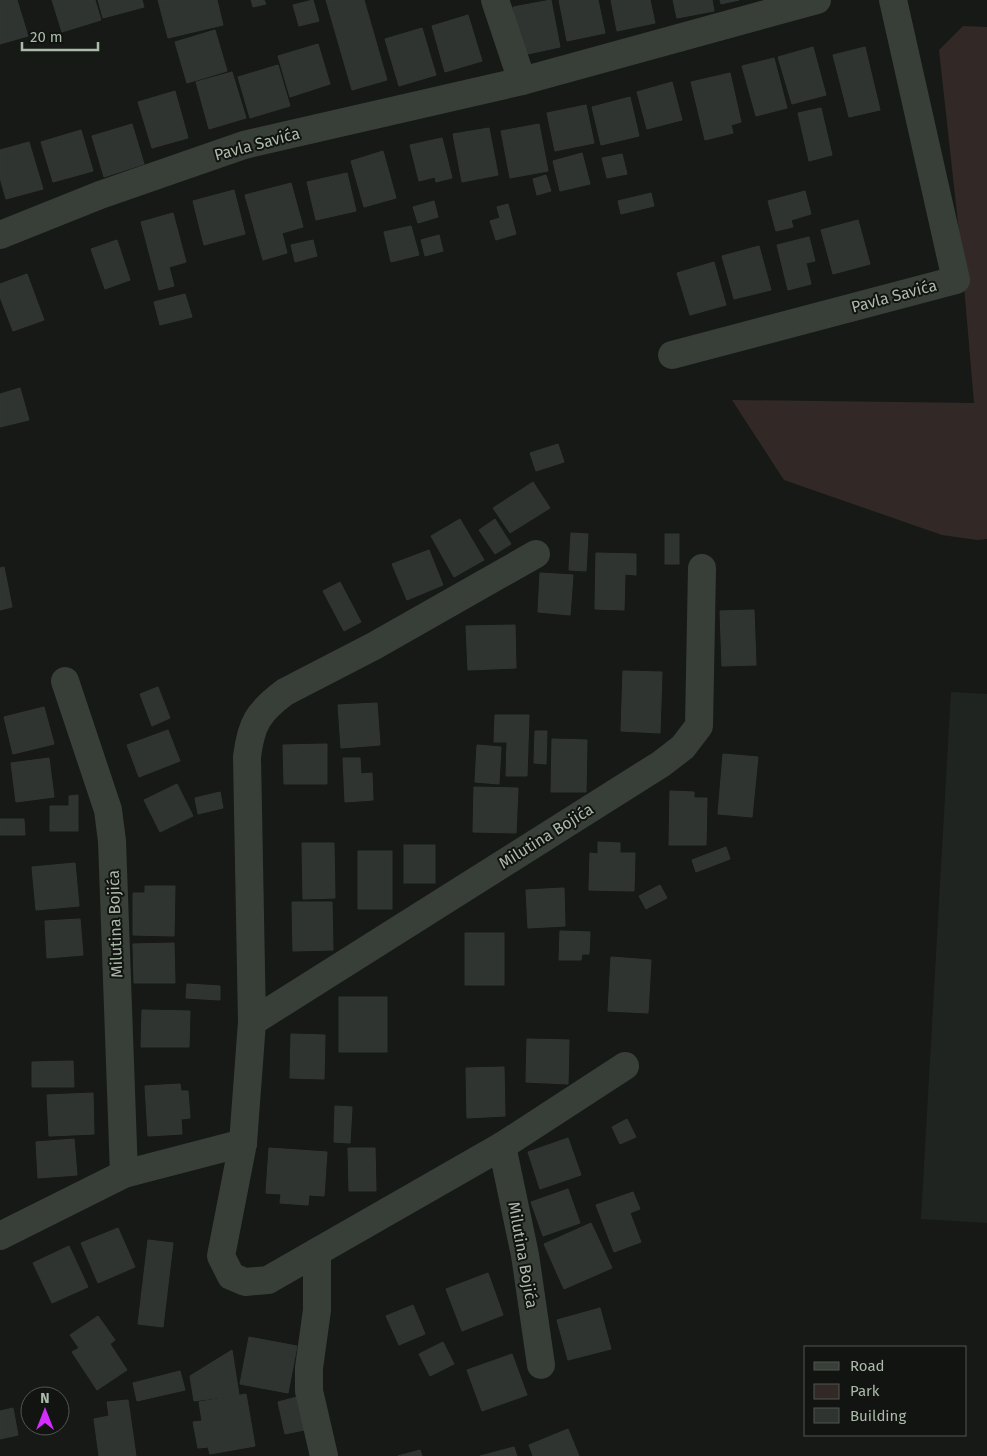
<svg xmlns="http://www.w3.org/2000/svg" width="987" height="1456" viewBox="0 0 987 1456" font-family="'Fira Sans',sans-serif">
	<rect width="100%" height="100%" fill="#171917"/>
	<polygon fill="#202421" points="951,692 987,694 987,1223 921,1219"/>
	<polygon fill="#322927" points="963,26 987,27 987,539 977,540 942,535 784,480 732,400 974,403 961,250 939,50"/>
	<g fill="#2f3430" stroke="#313632">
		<polygon points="0,0 17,0 28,36 0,44"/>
		<polygon points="52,0 95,0 101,20 62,32"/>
		<polygon points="98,0 142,0 144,7 103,18"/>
		<polygon points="158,0 217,0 223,25 168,38"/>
		<polygon points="251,0 264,0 266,4 253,7"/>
		<polygon points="313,0 319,21 299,26 293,5"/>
		<polygon points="326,0 364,0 387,80 352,90"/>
		<polygon points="551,0 560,47 523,55 513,7"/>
		<polygon points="559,0 598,0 605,33 567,41"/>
		<polygon points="611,0 650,0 655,23 617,31"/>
		<polygon points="673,0 712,0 714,11 677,18"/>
		<polygon points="720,0 739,0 721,4"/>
		<polygon points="468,15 482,61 445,72 432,26"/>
		<polygon points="422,28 436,75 399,86 385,39"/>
		<polygon points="215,30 227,71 187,83 175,42"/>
		<polygon points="318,44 330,84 290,97 278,56"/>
		<polygon points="813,47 826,95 792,104 778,57"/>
		<polygon points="865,47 880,110 849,117 833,55"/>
		<polygon points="774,58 787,108 756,116 742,66"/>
		<polygon points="278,65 290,106 250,118 238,77"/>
		<polygon points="232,72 246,118 209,129 196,82"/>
		<polygon points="730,73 741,122 731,125 733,133 705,140 691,82"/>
		<polygon points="672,82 682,120 647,129 637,92"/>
		<polygon points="175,91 188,138 152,148 138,102"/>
		<polygon points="630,97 639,136 601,145 592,107"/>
		<polygon points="586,105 594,143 555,151 547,113"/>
		<polygon points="821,108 832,155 809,161 798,113"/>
		<polygon points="132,124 144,164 104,177 92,136"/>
		<polygon points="539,124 548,171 510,178 501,131"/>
		<polygon points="489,128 498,175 462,182 453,134"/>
		<polygon points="81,130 93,171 53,182 41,142"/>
		<polygon points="442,138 452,178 436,182 435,177 419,181 410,145"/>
		<polygon points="29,142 43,189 6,199 0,178 0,150"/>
		<polygon points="383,151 396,198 364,207 351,161"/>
		<polygon points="582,153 590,184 560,191 553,161"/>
		<polygon points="622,154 627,174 607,178 602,158"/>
		<polygon points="347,173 356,211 316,220 307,182"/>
		<polygon points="546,175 551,191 537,195 533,179"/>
		<polygon points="291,183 303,227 282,233 287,253 263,260 245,195"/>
		<polygon points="234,190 245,234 204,245 193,201"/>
		<polygon points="805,191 811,214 791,220 793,227 776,231 768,201"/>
		<polygon points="651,193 654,206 621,214 618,201"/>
		<polygon points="434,201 438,217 418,223 413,207"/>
		<polygon points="508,204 516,234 496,240 490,221 500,218 497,207"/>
		<polygon points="173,213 186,262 169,267 174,286 159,290 141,222"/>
		<polygon points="858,220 870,264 833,274 821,230"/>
		<polygon points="411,226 419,255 391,262 384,232"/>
		<polygon points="439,235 443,251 425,256 421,240"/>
		<polygon points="809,237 815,261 806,263 811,284 788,290 777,245"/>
		<polygon points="117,240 130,280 105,289 91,249"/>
		<polygon points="313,240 317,256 295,262 291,245"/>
		<polygon points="759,246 771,290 734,299 722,256"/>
		<polygon points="714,262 726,305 690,315 677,273"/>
		<polygon points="27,274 44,320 13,331 0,297 0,284"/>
		<polygon points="185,294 192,317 160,325 154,302"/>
		<polygon points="20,388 29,420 0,427 0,394"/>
		<polygon points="558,444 564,462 536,471 530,453"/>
		<polygon points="533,482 550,508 510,533 493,508"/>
		<polygon points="460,519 484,560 454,577 431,536"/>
		<polygon points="495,519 511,544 495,554 479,530"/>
		<polygon points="571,533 588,534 586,571 569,570"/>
		<rect x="665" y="534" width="14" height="30"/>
		<polygon points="429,550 443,585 407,600 392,564"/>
		<polygon points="596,553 636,554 636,575 625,574 624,610 595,609"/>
		<polygon points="4,567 12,607 0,610 0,568"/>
		<polygon points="540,573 573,575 570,615 538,612"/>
		<polygon points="340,582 361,622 344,631 323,591"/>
		<polygon points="754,610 756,665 722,666 720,611"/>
		<polygon points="515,625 516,668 468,670 466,626"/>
		<polygon points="623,671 662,672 660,733 621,731"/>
		<polygon points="158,687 170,718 152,726 140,694"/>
		<polygon points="377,703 380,745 341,748 338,705"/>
		<polygon points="44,707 54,744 13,754 4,717"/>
		<polygon points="495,715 529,715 527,776 506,776 507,742 494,742"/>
		<polygon points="168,730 180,761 139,777 127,745"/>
		<polygon points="535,731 547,731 546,764 534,763"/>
		<polygon points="552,739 587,740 586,792 551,792"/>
		<polygon points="327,744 327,784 284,784 283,745"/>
		<polygon points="477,745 501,747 499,784 475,782"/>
		<polygon points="723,754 758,757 752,817 718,814"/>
		<polygon points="49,758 54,797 16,802 11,763"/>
		<polygon points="343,758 360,758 361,774 372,773 373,800 345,802"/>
		<polygon points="177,784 193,816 160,832 144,800"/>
		<polygon points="474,787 518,788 516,833 473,832"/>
		<polygon points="670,791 694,792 694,798 707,798 706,845 669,845"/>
		<polygon points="220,792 223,808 198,814 195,798"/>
		<polygon points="78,795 78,831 50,831 50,806 69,806 69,796"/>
		<polygon points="0,819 24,819 25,835 0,835"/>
		<polygon points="598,842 620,843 620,853 635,853 634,891 589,890 590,853 598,854"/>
		<polygon points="302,843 334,843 335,898 303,899"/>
		<rect x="404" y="845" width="31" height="38"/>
		<polygon points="726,847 730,859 696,872 692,860"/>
		<rect x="358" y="851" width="34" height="58"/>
		<polygon points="75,863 79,906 36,910 32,867"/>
		<polygon points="660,885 667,898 646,909 639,896"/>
		<polygon points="145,886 175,886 174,936 133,935 133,893 145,893"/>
		<polygon points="564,888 565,926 528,928 526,890"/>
		<polygon points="292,902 332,902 333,950 293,951"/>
		<polygon points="80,919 83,955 47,958 45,921"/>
		<polygon points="560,931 590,932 589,954 582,954 581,960 559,960"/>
		<rect x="465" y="933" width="39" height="52"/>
		<polygon points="174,943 175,983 134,983 133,944"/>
		<polygon points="611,957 651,960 648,1013 608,1011"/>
		<polygon points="187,984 220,986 220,1000 186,998"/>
		<rect x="339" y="997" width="48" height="55"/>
		<polygon points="142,1010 190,1011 189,1047 141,1047"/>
		<polygon points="291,1034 325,1035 324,1079 290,1078"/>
		<polygon points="527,1039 569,1040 568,1084 526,1082"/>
		<polygon points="73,1061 74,1087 32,1087 32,1062"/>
		<polygon points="504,1067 505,1116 467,1118 466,1068"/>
		<polygon points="180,1084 181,1091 188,1091 190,1118 181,1119 182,1134 148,1136 145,1086"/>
		<polygon points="93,1093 94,1134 49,1136 47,1095"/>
		<polygon points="335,1106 352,1107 350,1143 334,1142"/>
		<polygon points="627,1119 636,1137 620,1144 612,1127"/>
		<polygon points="568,1138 581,1175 540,1189 528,1152"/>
		<polygon points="74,1139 77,1175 38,1178 36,1142"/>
		<polygon points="269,1148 327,1152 324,1196 309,1195 308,1205 280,1203 281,1194 266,1193"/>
		<polygon points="348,1148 375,1148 376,1191 349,1191"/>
		<polygon points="568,1189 580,1223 543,1236 531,1202"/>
		<polygon points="633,1192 640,1209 630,1213 641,1242 614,1252 596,1205"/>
		<polygon points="591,1223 612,1268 564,1289 544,1244"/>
		<polygon points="118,1228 135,1267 98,1283 81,1243"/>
		<polygon points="148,1240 173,1243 163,1327 138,1324"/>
		<polygon points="69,1246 88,1287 52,1303 33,1263"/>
		<polygon points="488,1273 503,1315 462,1331 446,1289"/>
		<polygon points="413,1305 425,1334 399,1345 386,1316"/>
		<polygon points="600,1308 611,1349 568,1360 557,1320"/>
		<polygon points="98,1316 115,1340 110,1344 127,1370 97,1390 72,1352 79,1348 70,1335"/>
		<polygon points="249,1337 297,1346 288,1393 240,1384"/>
		<polygon points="443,1342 454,1364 430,1376 419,1354"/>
		<polygon points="232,1350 239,1395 194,1401 190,1376"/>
		<polygon points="512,1354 527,1395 482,1411 467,1370"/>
		<polygon points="180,1371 185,1390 137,1401 133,1383"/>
		<polygon points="246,1394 255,1446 210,1454 208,1447 198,1448 193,1422 202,1421 199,1402"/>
		<polygon points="297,1397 304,1430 285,1434 278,1402"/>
		<polygon points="128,1400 136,1456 99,1456 94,1419 109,1416 107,1402"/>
		<polygon points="13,1408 18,1435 0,1439 0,1411"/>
		<polygon points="568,1429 579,1456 533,1456 529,1445"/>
		<polygon points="514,1447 517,1456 480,1456"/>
		<polygon points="420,1450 422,1456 398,1456"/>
	</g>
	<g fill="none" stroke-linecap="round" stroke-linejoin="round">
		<g stroke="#383f38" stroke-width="28">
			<polyline points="495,0 522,81"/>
			<polyline points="0,235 100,195 244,145 522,81 817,0"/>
			<polyline points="672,355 956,280 893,0"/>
			<path d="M536 554 374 646 285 692C258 712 251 724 247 757L252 1022 243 1143 221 1256 231 1276 245 1282 268 1280 502 1146 625 1066"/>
			<polyline points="65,681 108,810 112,841 124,1174"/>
			<polyline points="252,1022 661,764 683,747 699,726 702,568"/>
			<polyline points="502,1146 525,1255 541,1365"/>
			<polyline points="0,1236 124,1174 243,1143"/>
			<polyline points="317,1252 317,1310 309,1368 309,1391 324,1456"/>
		</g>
	</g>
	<g text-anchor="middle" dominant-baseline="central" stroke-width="4" stroke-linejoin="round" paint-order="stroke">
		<g font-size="16" fill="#abbaa9" stroke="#121412">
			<text transform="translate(257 144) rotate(-15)">Pavla Savića</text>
			<text transform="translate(894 296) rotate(-15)">Pavla Savića</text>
			<text transform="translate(546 836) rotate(-32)">Milutina Bojića</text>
			<text transform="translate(115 924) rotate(-92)">Milutina Bojića</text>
			<text transform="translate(523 1255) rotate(80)">Milutina Bojića</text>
		</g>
	</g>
	<rect x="804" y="1346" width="162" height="90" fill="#121412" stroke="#4f564e"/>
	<rect x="814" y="1362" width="25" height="8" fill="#383f38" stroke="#4f564e"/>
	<text x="850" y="1371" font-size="15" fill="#abbaa9">Road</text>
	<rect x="814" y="1384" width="25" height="15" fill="#322927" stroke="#4f564e"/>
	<text x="850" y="1396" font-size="15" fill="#abbaa9">Park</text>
	<rect x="814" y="1408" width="25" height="15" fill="#2f3430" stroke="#4f564e"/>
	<text x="850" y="1421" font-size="15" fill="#abbaa9">Building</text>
	<g transform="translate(45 1411)"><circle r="24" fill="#121412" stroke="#4f564e"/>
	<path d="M0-4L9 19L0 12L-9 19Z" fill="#d42dfc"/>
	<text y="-8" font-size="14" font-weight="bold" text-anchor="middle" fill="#abbaa9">N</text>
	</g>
	<path d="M22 42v8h76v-8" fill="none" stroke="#abbaa9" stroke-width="2.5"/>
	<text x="30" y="42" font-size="15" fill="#abbaa9" stroke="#121412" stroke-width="4" paint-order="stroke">20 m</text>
</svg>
